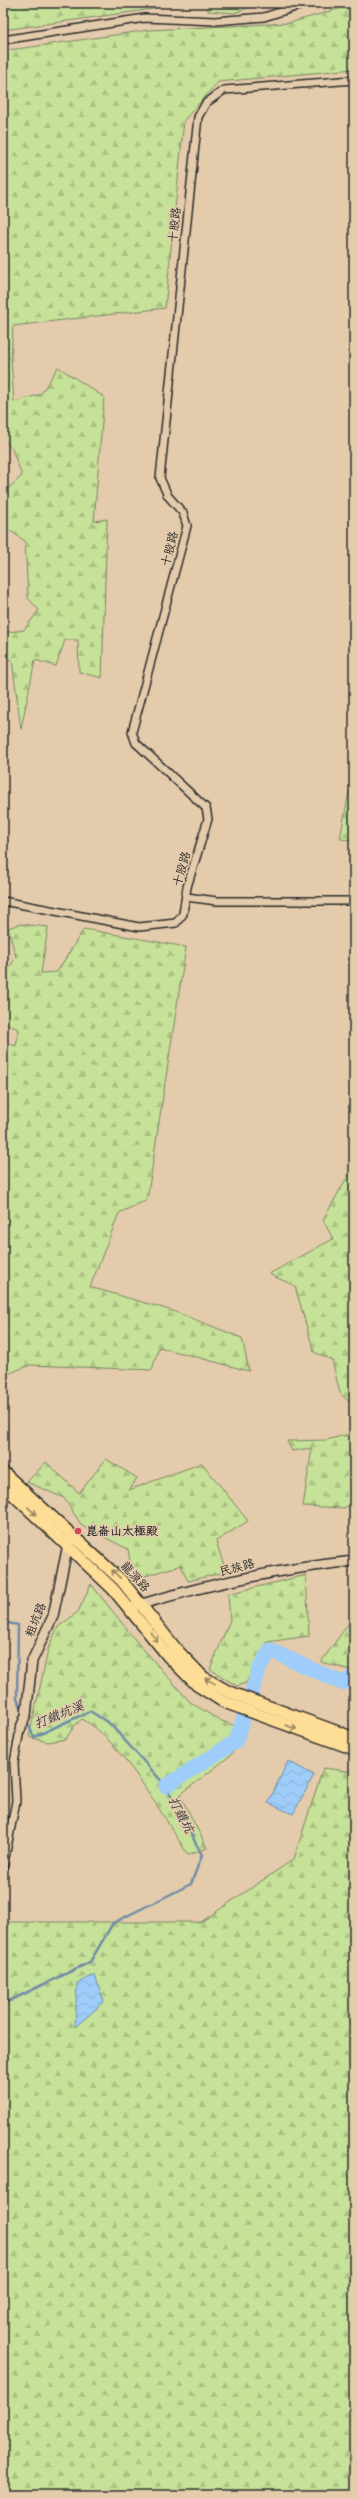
<svg xmlns="http://www.w3.org/2000/svg" width="357" height="2498" viewBox="0 0 357 2498" font-family="Pangolin,'LXGW WenKai TC',sans-serif">
	<defs>
		<pattern id="forest-firs" width="22" height="20" patternUnits="userSpaceOnUse"><rect width="22" height="20" fill="#c6e198"/><path d="M5 1l3.5 6h-7zM16 11l3.5 6h-7z" fill="#aac183"/></pattern>
		<pattern id="water-waves" width="16" height="10" patternUnits="userSpaceOnUse"><rect width="16" height="10" fill="#9ecdfa"/><path d="M0 5q4-4 8 0t8 0" fill="none" stroke="#88b0d6"/></pattern>
	</defs>
	<rect width="100%" height="100%" fill="#e4cbac"/>
	<filter id="ink" filterUnits="userSpaceOnUse"><feTurbulence type="fractalNoise" baseFrequency=".025" numOctaves="2"/><feDisplacementMap in="SourceGraphic" scale="8" xChannelSelector="R" yChannelSelector="G"/><feConvolveMatrix kernelMatrix="1 2 1 2 8 2 1 2 1" color-interpolation-filters="sRGB"/></filter>
	<g filter="url(#ink)">
		<g fill="url(#forest-firs)" stroke="#788662">
			<polygon points="3,3 160,3 153,9 3,30"/>
			<polygon points="208,3 261,3 234,13 208,11"/>
			<polygon points="341,8 354,10 354,69 218,82 184,120 165,308 13,326 11,358 14,402 41,394 58,367 104,397 94,521 107,519 102,678 79,672 78,640 65,640 56,666 35,660 21,729 12,660 3,658 3,633 24,630 39,610 28,598 25,541 3,526 3,493 22,476 12,449 3,438 3,51 149,30 289,23"/>
			<polygon points="349,792 354,792 354,840 340,839"/>
			<polygon points="20,924 48,927 41,973 57,972 84,929 186,947 147,1200 119,1213 90,1287 173,1311 242,1338 249,1371 159,1347 152,1370 30,1365 3,1376 3,1041 16,1046 19,1029 3,1023 3,978 16,957 8,928"/>
			<polygon points="354,1165 354,1407 340,1393 332,1360 314,1352 295,1286 269,1274 333,1239 323,1220"/>
			<polygon points="354,1426 354,1504 343,1508 303,1506 312,1448 292,1451 287,1441 326,1440 350,1434"/>
			<polygon points="106,1459 137,1478 129,1490 202,1463 248,1521 216,1541 226,1572 188,1581 181,1565 145,1576 131,1568 128,1549 82,1526 64,1498 27,1482 46,1462 79,1493"/>
			<polygon points="306,1575 309,1636 267,1642 246,1683 237,1686 210,1669 230,1620 228,1594"/>
			<path d="M91 1584 136 1641 190 1702 219 1720 246 1730 231 1755 180 1795 207 1848 188 1855C164 1818 120 1738 82 1719L74 1726 66 1739 48 1742 29 1737 49 1646 58 1627 78 1612Z"/>
			<polygon points="354,1616 354,1671 321,1662"/>
			<polygon points="323,1768 354,1772 354,2495 3,2495 3,1922 201,1922 294,1859"/>
		</g>
		<g fill="url(#water-waves)" stroke="#708ca7">
			<polygon points="288,1761 314,1775 293,1814 268,1803"/>
			<polygon points="95,1975 104,2002 75,2027 77,1983"/>
		</g>
		<g fill="none" stroke-linecap="round" stroke-linejoin="round">
			<g stroke="#708ca7" stroke-width="2.5">
				<polyline points="3,1622 18,1625 17,1698 23,1712"/>
				<polyline points="3,2004 90,1962 113,1923 191,1884 202,1855 166,1786 110,1724 90,1711 34,1737 26,1720"/>
			</g>
			<polyline stroke="#9ecdfa" stroke-width="15" points="166,1786 236,1741 259,1669 270,1650 342,1683 354,1677"/>
			<g stroke="#2b2b2b" stroke-width="10">
				<g id="minor">
					<polyline points="3,40 145,18 215,21 264,17 308,3"/>
					<polyline points="186,897 217,901 354,901"/>
					<polyline points="3,901 139,927 176,923 183,914 187,887 208,819 206,808 136,743 132,732 187,526 183,513 168,496 160,478 198,117 206,103 224,90 354,80"/>
					<polyline points="3,1868 16,1801 14,1763 20,1730"/>
				</g>
			</g>
			<g stroke="#2b2b2b" stroke-width="12">
				<g id="tertiary">
					<path d="M135 1606C207 1584 279 1569 354 1561"/>
					<polyline points="20,1730 26,1715 32,1661 53,1616 69,1540"/>
				</g>
			</g>
			<g stroke="#2b2b2b" stroke-width="14">
				<g id="primary">
					<polyline points="3,1472 122,1581 176,1649 203,1677 229,1692 354,1738"/>
					<polyline points="3,1485 113,1589 168,1656 197,1685 224,1702 354,1749"/>
				</g>
			</g>
			<use href="#minor" stroke="#e4cbac" stroke-width="7"/>
			<use href="#tertiary" stroke="#e4cbac" stroke-width="9"/>
			<use href="#primary" stroke="#fedd96" stroke-width="11"/>
		</g>
		<defs><path id="oneway-shaft" d="M-6 0H5M1.5-3L5.5 0L1.5 3" fill="none" stroke-width="1.6" stroke-linecap="round" stroke-linejoin="round"/></defs>
		<g stroke="#948460">
			<use href="#oneway-shaft" transform="translate(32 1511) rotate(43)"/>
			<use href="#oneway-shaft" transform="translate(116 1574) rotate(-136)"/>
			<use href="#oneway-shaft" transform="translate(154 1637) rotate(51)"/>
			<use href="#oneway-shaft" transform="translate(210 1681) rotate(-151)"/>
			<use href="#oneway-shaft" transform="translate(291 1727) rotate(20)"/>
		</g>
	</g>
	<circle fill="#d1495b" stroke="#e4cbac" stroke-width="1.5" cx="78" cy="1531" r="4"/>
	<g text-anchor="middle" dominant-baseline="central" stroke-width="3.5" stroke-linejoin="round" paint-order="stroke">
		<g font-size="12" fill="#2b2b2b" stroke="#e4cbac">
			<text transform="translate(175 225) rotate(-84)">十股路</text>
			<text transform="translate(170 549) rotate(-76)">十股路</text>
			<text transform="translate(182 869) rotate(-74)">十股路</text>
			<text transform="translate(237 1568) rotate(-15)">民族路</text>
			<text transform="translate(135 1577) rotate(48)">龍源路</text>
			<text transform="translate(36 1620) rotate(-68)">粗坑路</text>
		</g>
		<g font-size="12" font-weight="bold" fill="#2b2b2b" stroke="#e4cbac" text-anchor="start">
			<text x="86" y="1531">崑崙山太極殿</text>
		</g>
		<g font-size="13" font-style="italic" fill="#363b40" stroke="#e4cbac">
			<text transform="translate(59 1715) rotate(-22)">打鐵坑溪</text>
			<text transform="translate(181 1815) rotate(63)">打鐵坑</text>
		</g>
	</g>
	<rect width="357" height="2498" fill="none" stroke="#e4cbac" stroke-width="16"/>
	<rect x="8" y="8" width="341" height="2482" fill="none" stroke="#2b2b2b" stroke-width="1.5" filter="url(#ink)"/>
</svg>
